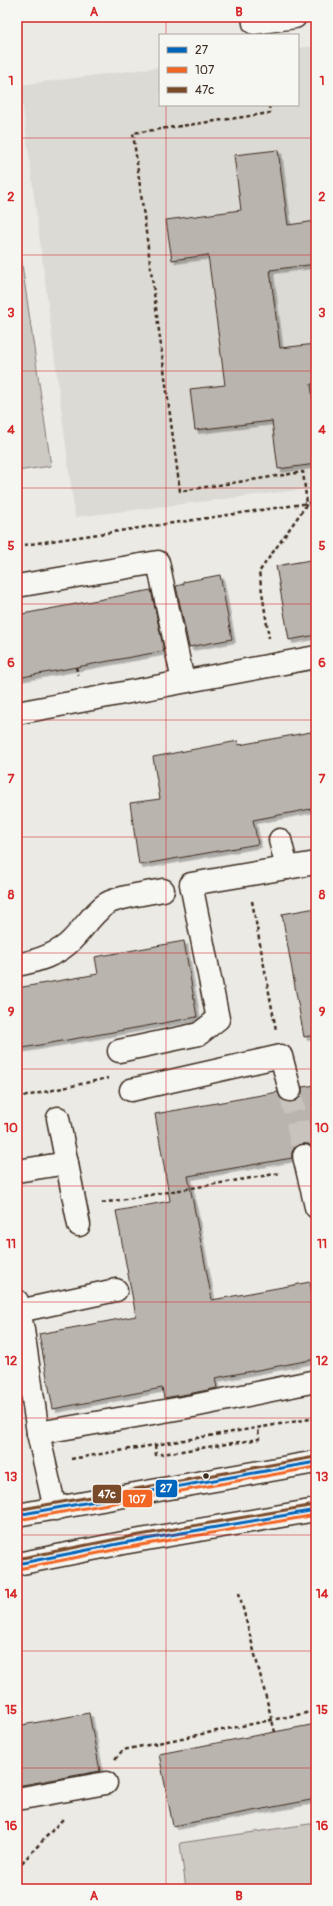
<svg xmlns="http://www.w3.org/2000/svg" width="333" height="1906" viewBox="0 0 333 1906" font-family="Pangolin,sans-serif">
	<defs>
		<filter id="shadow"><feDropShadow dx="3.5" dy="3.5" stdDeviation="0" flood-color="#0004"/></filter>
	</defs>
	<rect width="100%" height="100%" fill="#ebeae5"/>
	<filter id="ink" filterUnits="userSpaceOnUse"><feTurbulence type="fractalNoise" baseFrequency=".025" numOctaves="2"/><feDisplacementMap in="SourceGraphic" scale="8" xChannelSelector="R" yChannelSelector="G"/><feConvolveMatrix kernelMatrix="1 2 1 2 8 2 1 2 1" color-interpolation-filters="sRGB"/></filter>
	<g filter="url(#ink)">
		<polygon fill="#dcdad4" points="316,46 316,488 75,517 20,85 160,67 160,105 298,105 298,48"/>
		<g fill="#cdcac4" stroke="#847a71">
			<polygon points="17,230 51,466 17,471"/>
			<polygon points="316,1823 316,1884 287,1889 186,1889 180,1843"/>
		</g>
		<g fill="#bab4ae" stroke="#3b2a1e" filter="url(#shadow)">
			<polygon points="278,150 288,225 316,221 316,264 270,270 280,348 316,344 316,384 311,384 316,425 316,464 278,469 272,421 195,430 190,389 225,385 208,255 172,260 166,220 241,210 234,155"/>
			<polygon points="316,559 316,635 289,640 276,566"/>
			<polygon points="220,575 232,639 189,647 176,586 184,584 183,582"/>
			<polygon points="151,590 164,651 17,678 17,615"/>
			<polygon points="316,731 316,808 253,820 258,844 139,865 130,803 160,799 153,757 238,741 239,745"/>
			<polygon points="316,908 316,1035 304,1037 282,914"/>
			<polygon points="184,941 197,1017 17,1049 17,988 98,974 95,957"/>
			<polygon points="316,1085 316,1153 313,1148 308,1144 302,1144 295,1147 292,1152 292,1158 188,1176 212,1300 310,1282 316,1315 316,1359 215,1378 217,1388 193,1393 164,1398 162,1388 53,1409 39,1334 136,1316 116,1211 170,1201 155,1114 278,1092 281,1099 287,1102 293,1102 299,1099 302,1093 302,1087"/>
			<polygon points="89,1713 100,1771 17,1786 17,1726"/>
			<polygon points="316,1724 316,1799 173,1826 159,1754"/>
		</g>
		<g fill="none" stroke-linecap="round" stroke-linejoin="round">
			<polyline stroke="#c8c4bd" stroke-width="22" stroke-dasharray="22 11" stroke-linecap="butt" points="290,1090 304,1156"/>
			<g stroke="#3b2a1e" stroke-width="25">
				<g id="minor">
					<polyline points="253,17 254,23 295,17"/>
					<polyline points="17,586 158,562 183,681"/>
					<polyline points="17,713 316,657"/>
					<polyline points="280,840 287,868"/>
					<path d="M17 965C37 961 58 955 72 940 84 928 92 914 106 904 117 897 149 893 163 890"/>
					<polyline points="119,1051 199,1034 218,1019 191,884 316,863"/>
					<polyline points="131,1090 281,1056 290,1090"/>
					<polyline points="58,1118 79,1225"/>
					<polyline points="304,1156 316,1207"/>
					<polyline points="17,1171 67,1163"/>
					<polyline points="17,1301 23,1330 38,1433 55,1509"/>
					<polyline points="19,1311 116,1290"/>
					<polyline points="38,1433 193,1406 316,1381"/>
					<polyline points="17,1799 106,1783"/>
				</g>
			</g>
			<g stroke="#3b2a1e" stroke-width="25">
				<g id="major">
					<polyline points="17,1515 316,1462"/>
					<polyline points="17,1564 123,1543 316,1510"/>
				</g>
			</g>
			<g stroke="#3b2a1e" stroke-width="2.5" stroke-dasharray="4 3" stroke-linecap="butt">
				<polyline points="269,105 270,113 133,133 180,491 303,472 307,504 259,572 269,638"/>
				<polyline points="17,546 316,502"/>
				<polyline points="76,667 78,675"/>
				<polyline points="252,901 276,1030"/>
				<polyline points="17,1098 108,1078"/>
				<polyline points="102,1203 281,1173"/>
				<polyline points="155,1445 156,1455 259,1439 258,1428"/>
				<polyline points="71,1459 316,1418"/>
				<polyline points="239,1593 275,1732"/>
				<polyline points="115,1759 123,1750 316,1711"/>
				<polyline points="17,1868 63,1819"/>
			</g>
			<use href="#minor" stroke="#f6f6f2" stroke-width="22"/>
			<use href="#major" stroke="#f6f6f2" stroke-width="22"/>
			<g stroke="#f6f6f2" stroke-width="6">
				<g id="bus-1">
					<polyline points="17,1515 316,1462"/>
					<polyline points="17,1564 123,1543 316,1510"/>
				</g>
			</g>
			<g stroke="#f6f6f2" stroke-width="6">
				<g id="bus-2">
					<polyline points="18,1520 316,1467"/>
					<polyline points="18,1569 124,1548 316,1515"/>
				</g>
			</g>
			<g stroke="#f6f6f2" stroke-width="6">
				<g id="bus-3">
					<polyline points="17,1510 315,1457"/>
					<polyline points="17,1559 122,1538 315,1505"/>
				</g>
			</g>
			<use href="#bus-1" stroke="#0065bd" stroke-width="3"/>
			<use href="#bus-2" stroke="#f26522" stroke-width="3"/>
			<use href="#bus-3" stroke="#7a4b2a" stroke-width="3"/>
		</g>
	</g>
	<path fill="none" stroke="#d62828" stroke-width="1" stroke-opacity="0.55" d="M166 17V35M166 105V1889M17 138H316M17 255H316M17 371H316M17 488H316M17 604H316M17 720H316M17 837H316M17 953H316M17 1069H316M17 1186H316M17 1302H316M17 1418H316M17 1535H316M17 1651H316M17 1768H316"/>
	<circle fill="#3b2a1e" stroke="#f6f6f2" stroke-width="1.5" cx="206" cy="1476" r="3.5"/>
	<g stroke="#f6f6f2" stroke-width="1.5">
		<rect x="155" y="1479" width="23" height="19" rx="4" fill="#0065bd"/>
		<rect x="92" y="1484" width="30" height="20" rx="4" fill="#7a4b2a"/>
		<rect x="122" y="1489" width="31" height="19" rx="4" fill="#f26522"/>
	</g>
	<g font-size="11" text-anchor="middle" font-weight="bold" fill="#fff">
		<text x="166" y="1492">27</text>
		<text x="107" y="1498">47с</text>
		<text x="137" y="1503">107</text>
	</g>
	<rect width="333" height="1906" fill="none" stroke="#f6f6f2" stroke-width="44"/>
	<rect x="159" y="34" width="140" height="72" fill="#f6f6f2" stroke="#aba49d"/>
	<rect x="167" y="47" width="20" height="6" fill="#0065bd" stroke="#aba49d"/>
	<text x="195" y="54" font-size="12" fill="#3b2a1e">27</text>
	<rect x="167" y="67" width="20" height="6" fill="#f26522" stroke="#aba49d"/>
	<text x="195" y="74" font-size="12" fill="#3b2a1e">107</text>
	<rect x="167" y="87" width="20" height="6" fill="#7a4b2a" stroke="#aba49d"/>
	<text x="195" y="94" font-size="12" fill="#3b2a1e">47с</text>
	<rect x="22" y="22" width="289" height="1862" fill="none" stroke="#d62828" stroke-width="1.5"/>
	<g font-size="13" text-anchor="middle" font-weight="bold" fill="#d62828">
		<text x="94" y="16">A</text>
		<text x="239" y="16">B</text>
		<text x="11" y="85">1</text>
		<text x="322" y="85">1</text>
		<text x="11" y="201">2</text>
		<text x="322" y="201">2</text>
		<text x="11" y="317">3</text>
		<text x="322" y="317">3</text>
		<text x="11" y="434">4</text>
		<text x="322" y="434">4</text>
		<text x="11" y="550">5</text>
		<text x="322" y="550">5</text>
		<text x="11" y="667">6</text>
		<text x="322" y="667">6</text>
		<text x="11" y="783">7</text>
		<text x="322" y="783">7</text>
		<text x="11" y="899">8</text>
		<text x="322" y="899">8</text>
		<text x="11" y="1016">9</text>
		<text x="322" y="1016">9</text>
		<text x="11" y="1132">10</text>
		<text x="322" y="1132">10</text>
		<text x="11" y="1248">11</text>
		<text x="322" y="1248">11</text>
		<text x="11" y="1365">12</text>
		<text x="322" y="1365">12</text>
		<text x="11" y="1481">13</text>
		<text x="322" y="1481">13</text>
		<text x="11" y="1598">14</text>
		<text x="322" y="1598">14</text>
		<text x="11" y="1714">15</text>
		<text x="322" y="1714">15</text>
		<text x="11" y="1830">16</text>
		<text x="322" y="1830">16</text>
		<text x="94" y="1900">A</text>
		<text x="239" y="1900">B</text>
	</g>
</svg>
